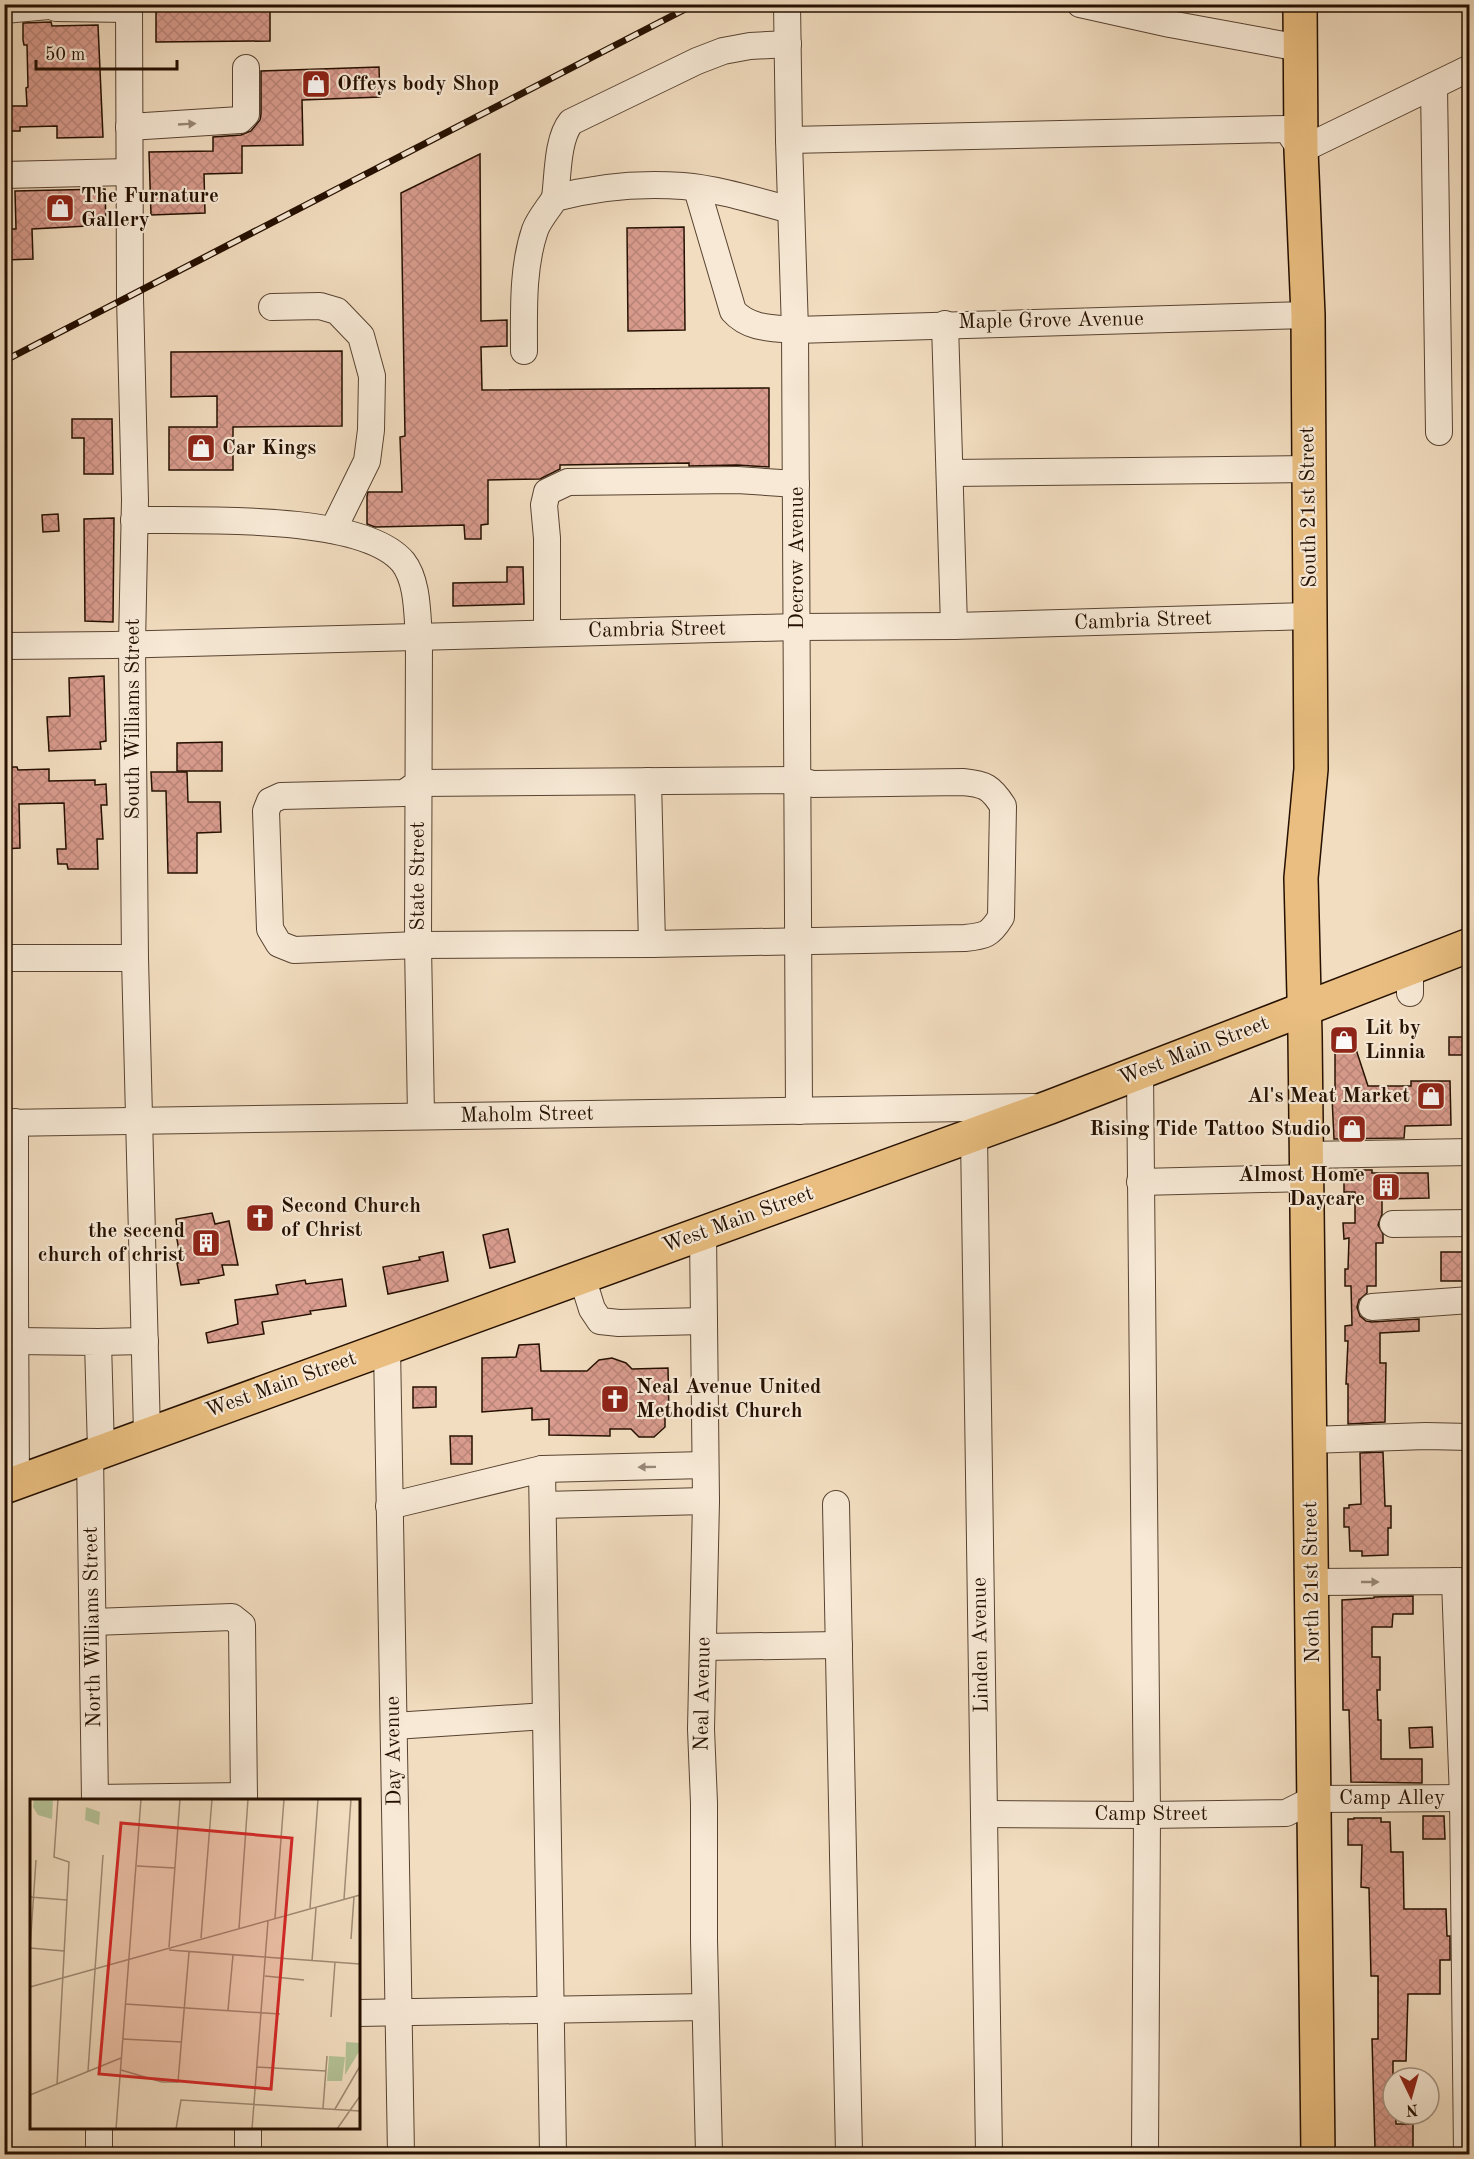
<svg xmlns="http://www.w3.org/2000/svg" width="1474" height="2159" viewBox="0 0 1474 2159" font-family="'Old Standard TT',serif">
	<defs>
		<pattern id="building-cross-hatch" width="8" height="8" patternUnits="userSpaceOnUse" patternTransform="scale(1.5)"><rect width="8" height="8" fill="#d99c8e"/><path d="M0 0l8 8M0 8l8-8" fill="none" stroke="#ba8579"/></pattern>
	</defs>
	<rect width="100%" height="100%" fill="#f2ddc0"/>
	<filter id="stains"><feTurbulence type="fractalNoise" baseFrequency=".00333" numOctaves="4"/><feColorMatrix values="0 0 0 0 .2 0 0 0 0 .09 0 0 0 0 .02 0 0 0 .5 -.17"/></filter>
	<radialGradient id="worn" r=".72"><stop offset=".6" stop-color="#630" stop-opacity="0"/><stop offset="1" stop-color="#630" stop-opacity=".3"/></radialGradient>
	<g fill="url(#building-cross-hatch)" stroke="#251001" stroke-width="1.5">
		<polygon points="156,7 270,7 270,41 156,42"/>
		<polygon points="51,22 52,26 98,25 103,137 57,138 57,126 20,127 20,131 4,131 4,106 27,106 26,88 28,87 27,45 24,45 23,40 23,23"/>
		<polygon points="379,67 380,97 302,100 303,145 242,146 242,173 204,174 205,213 151,215 149,152 213,151 213,137 241,135 251,131 260,120 261,114 261,71"/>
		<polygon points="480,154 481,321 507,320 507,346 481,347 482,390 769,388 769,467 737,465 689,466 689,463 560,465 560,469 540,479 488,480 488,524 481,525 481,539 465,539 464,525 375,527 367,524 367,496 368,492 402,492 400,437 405,436 401,193"/>
		<polygon points="105,189 106,225 32,229 33,259 4,260 4,229 16,229 15,191"/>
		<polygon points="684,227 685,330 628,331 627,228"/>
		<polygon points="342,351 342,426 233,427 233,470 169,470 169,427 217,427 217,396 171,397 171,352"/>
		<polygon points="72,419 112,419 113,474 84,474 84,438 72,438"/>
		<polygon points="58,514 59,531 43,532 42,515"/>
		<polygon points="114,518 113,622 85,621 84,519"/>
		<polygon points="507,567 523,567 524,604 453,606 453,583 507,582"/>
		<polygon points="104,676 106,741 100,742 101,749 49,751 47,717 70,716 69,678"/>
		<polygon points="222,742 222,771 177,771 177,743"/>
		<polygon points="4,767 17,767 18,770 49,769 49,781 95,780 95,785 106,784 107,805 101,805 103,839 97,839 98,869 68,869 67,864 58,864 57,849 66,849 64,803 19,804 20,848 4,849"/>
		<polygon points="151,772 187,772 188,802 220,802 221,832 197,833 197,873 168,873 166,791 152,791"/>
		<polygon points="1350,1031 1368,1086 1411,1086 1411,1081 1450,1081 1451,1125 1405,1126 1404,1138 1334,1139 1332,1097 1335,1097 1335,1046 1332,1037"/>
		<rect x="1449" y="1037" width="21" height="18"/>
		<polygon points="1354,1170 1372,1170 1372,1173 1428,1173 1429,1198 1382,1199 1382,1214 1378,1225 1383,1234 1383,1243 1376,1243 1376,1286 1367,1286 1367,1293 1359,1300 1357,1307 1360,1316 1366,1321 1372,1322 1419,1319 1419,1331 1380,1333 1380,1363 1386,1363 1385,1422 1348,1424 1348,1384 1346,1384 1348,1341 1345,1341 1345,1326 1352,1325 1351,1286 1345,1286 1345,1269 1348,1269 1349,1238 1344,1239 1343,1223 1355,1223 1355,1192 1344,1192 1344,1177 1354,1176"/>
		<polygon points="212,1213 215,1224 229,1221 238,1265 222,1265 224,1275 198,1280 199,1283 181,1285 177,1263 181,1262 175,1228 177,1228 176,1219"/>
		<polygon points="508,1229 515,1262 490,1268 483,1235"/>
		<polygon points="443,1252 448,1281 388,1294 383,1267 420,1260 419,1257"/>
		<polygon points="1441,1252 1464,1252 1465,1281 1441,1281"/>
		<polygon points="342,1279 346,1306 310,1311 311,1314 262,1322 264,1334 208,1343 206,1333 238,1324 235,1300 278,1294 276,1285 305,1280 306,1284"/>
		<polygon points="539,1344 541,1371 587,1371 599,1360 612,1358 626,1363 632,1369 668,1368 669,1415 665,1416 665,1427 654,1437 639,1437 631,1429 610,1429 610,1436 549,1435 549,1419 532,1420 532,1408 482,1412 482,1358 516,1357 519,1345"/>
		<polygon points="413,1387 436,1387 436,1407 413,1408"/>
		<polygon points="450,1436 472,1436 472,1464 451,1464"/>
		<polygon points="1383,1452 1385,1506 1391,1506 1391,1528 1388,1528 1388,1555 1362,1556 1362,1551 1350,1551 1349,1527 1344,1527 1344,1508 1349,1508 1349,1505 1361,1504 1360,1453"/>
		<polygon points="1413,1596 1413,1614 1393,1614 1392,1627 1372,1627 1372,1657 1380,1657 1380,1690 1377,1690 1378,1720 1381,1720 1381,1759 1422,1759 1422,1783 1351,1782 1349,1710 1343,1710 1342,1600 1374,1598 1374,1597"/>
		<polygon points="1432,1727 1433,1747 1410,1748 1409,1728"/>
		<polygon points="1423,1816 1444,1816 1445,1839 1423,1839"/>
		<polygon points="1354,1818 1381,1818 1381,1822 1390,1822 1391,1852 1403,1852 1404,1909 1446,1909 1447,1936 1450,1936 1450,1960 1440,1960 1440,1994 1408,1994 1406,2061 1393,2061 1393,2117 1396,2117 1396,2124 1413,2124 1413,2150 1380,2150 1380,2148 1375,2148 1372,2039 1378,2039 1378,1976 1371,1976 1369,1888 1361,1887 1362,1845 1348,1845 1348,1819 1354,1819"/>
	</g>
	<g fill="none" stroke-linecap="round" stroke-linejoin="round">
		<g stroke="#584331" stroke-width="28">
			<g id="minor">
				<polyline points="48,4 56,8 129,9"/>
				<polyline points="129,4 130,297 135,500 132,644 135,958 147,1434"/>
				<polyline points="787,4 789,140 795,330 799,1111"/>
				<polyline points="1080,4 1170,24 1300,48"/>
				<polyline points="4,10 49,6"/>
				<polyline points="1434,86 1439,432"/>
				<polyline points="129,127 240,120 246,114 246,68"/>
				<polyline points="789,140 1287,129 1301,150 1470,68"/>
				<polyline points="4,175 129,172"/>
				<path d="M697 189 733 311C749 329 772 328 795 330L1308 315"/>
				<path d="M555 198C558 176 557 139 571 122L697 61 723 51 750 46 788 44"/>
				<polyline points="272,307 320,306 337,311 361,336 372,376 371,430 367,461 333,530"/>
				<polyline points="945,324 954,626"/>
				<path d="M524 351C524 312 522 268 535 230 539 219 549 208 555 198 596 187 641 183 683 186 719 189 756 201 791 210"/>
				<polyline points="951,473 1308,469"/>
				<path d="M134 520C196 521 362 513 403 562 418 581 417 614 419 637L418 945 421 1116"/>
				<polyline points="547,633 547,538 544,505 547,492 568,482 737,480 796,484"/>
				<polyline points="4,646 113,645 797,627 954,626 1310,616"/>
				<path d="M798 780 813 784 963 782C985 784 991 787 1003 806L1001 917C990 935 985 936 965 938L652 944 418 945 294 950 279 944 270 929 266 811 270 801 281 796 404 793 419 783Z"/>
				<polyline points="648,781 652,944"/>
				<polyline points="4,958 135,958"/>
				<polyline points="1410,968 1410,993"/>
				<polyline points="1140,1072 1147,1815 1145,2154"/>
				<polyline points="4,1123 1033,1107"/>
				<polyline points="974,1135 989,2154"/>
				<polyline points="1307,1155 1470,1152"/>
				<polyline points="1140,1182 1307,1178"/>
				<polyline points="1393,1224 1470,1223"/>
				<polyline points="703,1233 706,1501 701,1729 704,1803 704,1940 709,2154"/>
				<polyline points="582,1277 592,1309 600,1321 619,1323 704,1321"/>
				<polyline points="15,1300 16,1483"/>
				<polyline points="4,1301 15,1300 15,1122"/>
				<polyline points="1372,1307 1470,1300"/>
				<polyline points="15,1341 98,1342 101,1451"/>
				<polyline points="98,1342 145,1341"/>
				<polyline points="387,1347 401,2154"/>
				<polyline points="1310,1440 1426,1436 1470,1437"/>
				<polyline points="90,1454 95,1800"/>
				<polyline points="542,1469 553,2154"/>
				<polyline points="836,1504 849,2154"/>
				<polyline points="543,1505 706,1501"/>
				<polyline points="389,1506 542,1469 705,1465"/>
				<polyline points="1455,1581 1463,1798 1467,2154"/>
				<polyline points="1312,1582 1470,1581"/>
				<polyline points="93,1622 232,1617 242,1625 244,1800"/>
				<polyline points="703,1647 839,1645"/>
				<polyline points="394,1726 546,1716"/>
				<polyline points="95,1798 244,1796"/>
				<polyline points="984,1814 1147,1815 1286,1813 1314,1799 1470,1798"/>
				<polyline points="358,2013 705,2007"/>
				<polyline points="99,2128 99,2154"/>
				<polyline points="248,2128 248,2154"/>
			</g>
		</g>
		<g stroke="#251001" stroke-width="36">
			<g id="major">
				<polyline points="1300,4 1301,150 1308,315 1311,769 1301,878 1305,1035 1318,2154"/>
				<polyline points="4,1487 1050,1107 1470,945"/>
			</g>
		</g>
		<use href="#minor" stroke="#f7e9d6" stroke-width="26"/>
		<use href="#major" stroke="#e9be80" stroke-width="33"/>
		<g stroke="#251001" stroke-width="7">
			<polyline id="rail" points="4,361 695,4"/>
		</g>
		<use href="#rail" stroke="#f7e9d6" stroke-width="4.5" stroke-dasharray="14" stroke-linecap="butt"/>
	</g>
	<defs><path id="oneway-solid" d="M-6-.8H1V-3.2L6.5 0L1 3.2V.8H-6Z" transform="scale(1.5)"/></defs>
	<g fill="#988776">
		<use href="#oneway-solid" transform="translate(187 124) rotate(-3)"/>
		<use href="#oneway-solid" transform="translate(647 1467) rotate(179)"/>
		<use href="#oneway-solid" transform="translate(1370 1582)"/>
	</g>
	<defs>
		<g id="shop-square" transform="scale(1.5)"><rect x="-9" y="-9" width="18" height="18" rx="4" fill="#8f2418" stroke="#f7e9d6"/><path d="M-5-2.5h2.3a2.7 3.5 0 0 1 5.4 0H5L5.5 6h-11ZM-1.5-2.5h3a1.5 2.3 0 0 0-3 0Z" fill="#fff"/></g>
		<g id="building-square" transform="scale(1.5)"><rect x="-9" y="-9" width="18" height="18" rx="4" fill="#8f2418" stroke="#f7e9d6"/><path d="M-4-6H4V6H1V3H-1V6H-4ZM-2.5-4.3h1.7v1.8h-1.7ZM.8-4.3h1.7v1.8H.8ZM-2.5-1h1.7V.8h-1.7ZM.8-1h1.7V.8H.8Z" fill="#fff"/></g>
		<g id="church-square" transform="scale(1.5)"><rect x="-9" y="-9" width="18" height="18" rx="4" fill="#8f2418" stroke="#f7e9d6"/><path d="M-1.2-6h2.4v3.5h3.3v2.4h-3.3V6h-2.4V-.1h-3.3v-2.4h3.3Z" fill="#fff"/></g>
	</defs>
	<g fill-rule="evenodd">
		<use href="#shop-square" x="316" y="84"/>
		<use href="#shop-square" x="60" y="208"/>
		<use href="#shop-square" x="201" y="448"/>
		<use href="#shop-square" x="1344" y="1040"/>
		<use href="#shop-square" x="1431" y="1096"/>
		<use href="#shop-square" x="1352" y="1129"/>
		<use href="#building-square" x="1386" y="1187"/>
		<use href="#church-square" x="260" y="1218"/>
		<use href="#building-square" x="206" y="1243"/>
		<use href="#church-square" x="615" y="1399"/>
	</g>
	<g text-anchor="middle" dominant-baseline="central" stroke-width="4.5" stroke-linejoin="round" paint-order="stroke">
		<g font-size="21" font-weight="bold" fill="#251001" stroke="#f7e9d6" text-anchor="start">
			<text x="337" y="84">Offeys body Shop</text>
			<text x="81" y="196">The Furnature<tspan x="81" dy="24">Gallery</tspan></text>
			<text x="222" y="448">Car Kings</text>
			<text x="1365" y="1028">Lit by<tspan x="1365" dy="24">Linnia</tspan></text>
			<text x="1410" y="1096" text-anchor="end">Al's Meat Market</text>
			<text x="1331" y="1129" text-anchor="end">Rising Tide Tattoo Studio</text>
			<text x="1365" y="1175" text-anchor="end">Almost Home<tspan x="1365" dy="24">Daycare</tspan></text>
			<text x="281" y="1206">Second Church<tspan x="281" dy="24">of Christ</tspan></text>
			<text x="185" y="1231" text-anchor="end">the secend<tspan x="185" dy="24">church of christ</tspan></text>
			<text x="636" y="1387">Neal Avenue United<tspan x="636" dy="24">Methodist Church</tspan></text>
		</g>
		<g font-size="21" fill="#251001" stroke="#f7e9d6">
			<text transform="translate(1051 321) rotate(-1)">Maple Grove Avenue</text>
			<text transform="translate(1309 507) rotate(-91)">South 21st Street</text>
			<text transform="translate(797 558) rotate(-90)">Decrow Avenue</text>
			<text transform="translate(1143 621) rotate(-2)">Cambria Street</text>
			<text transform="translate(657 630) rotate(-1)">Cambria Street</text>
			<text transform="translate(133 719) rotate(-90)">South Williams Street</text>
			<text transform="translate(418 876) rotate(-90)">State Street</text>
			<text transform="translate(1194 1051) rotate(-21)">West Main Street</text>
			<text transform="translate(527 1115) rotate(-1)">Maholm Street</text>
			<text transform="translate(738 1220) rotate(-20)">West Main Street</text>
			<text transform="translate(281 1385) rotate(-20)">West Main Street</text>
			<text transform="translate(1312 1582) rotate(-91)">North 21st Street</text>
			<text transform="translate(93 1627) rotate(-91)">North Williams Street</text>
			<text transform="translate(981 1645) rotate(-91)">Linden Avenue</text>
			<text transform="translate(703 1694) rotate(-89)">Neal Avenue</text>
			<text transform="translate(394 1751) rotate(-91)">Day Avenue</text>
			<text x="1392" y="1798">Camp Alley</text>
			<text x="1151" y="1814">Camp Street</text>
		</g>
	</g>
	<g transform="translate(30 1799)">
		<rect width="330" height="330" fill="#f2ddc0"/>
		<path d="M4 0H23L22 20 8 16 3 8ZM316 243 330 244V251L315 276Z" fill="#b4c297"/>
		<path d="M56 8 70 13 69 26 55 21ZM299 257 315 258 312 282H297Z" fill="#b4c297"/>
		<path fill="none" stroke="#a08b74" stroke-width="1.5" d="M107 67 145 69M0 98 37 101M314 100 321 0M280 109 288 0M245 119 254 0M209 129 218 0M171 139 182 0M321 140 324 98M139 148 150 0M0 149 34 152M0 150 6 61M139 151 330 165M282 162 286 109M235 177 274 181M0 188 330 96M95 205 250 215M198 211 203 156M301 218 305 163M92 240 152 243M227 268 296 272M91 271 132 283H148L159 153M58 272 73 56M27 286 39 63 24 58 28 0M0 296 91 259M293 309 297 257M305 310 330 267M86 330 111 0M146 330 151 301 330 312M222 330 238 122M307 330 330 297"/>
		<path fill="#d62828" fill-opacity="0.15" stroke="#d62828" stroke-width="3" d="M91 24 262 39 241 290 69 275Z"/>
		<rect width="330" height="330" fill="none" stroke="#251001" stroke-width="3"/>
	</g>
	<rect width="1474" height="2159" fill="none" stroke="#f2ddc0" stroke-width="24"/>
	<rect x="6" y="6" width="1462" height="2147" fill="none" stroke="#251001" stroke-width="3"/>
	<rect x="12" y="12" width="1450" height="2135" fill="none" stroke="#251001" stroke-width="1.5"/>
	<g transform="translate(1411 2096) rotate(175)"><circle r="28" fill="#f7e9d6" stroke="#a39281" stroke-width="1.5"/>
	<path d="M0-4.5L10 22L0 15L-10 22Z" fill="#8f2418"/>
	<text y="-9" font-size="16" font-weight="bold" text-anchor="middle" fill="#251001">N</text>
	</g>
	<path d="M36 60v9h141v-9" fill="none" stroke="#251001" stroke-width="3"/>
	<text x="45" y="60" font-size="18" fill="#251001" stroke="#f7e9d6" stroke-width="4.5" paint-order="stroke">50 m</text>
	<rect width="100%" height="100%" filter="url(#stains)"/>
	<rect width="100%" height="100%" fill="url(#worn)"/>
</svg>
